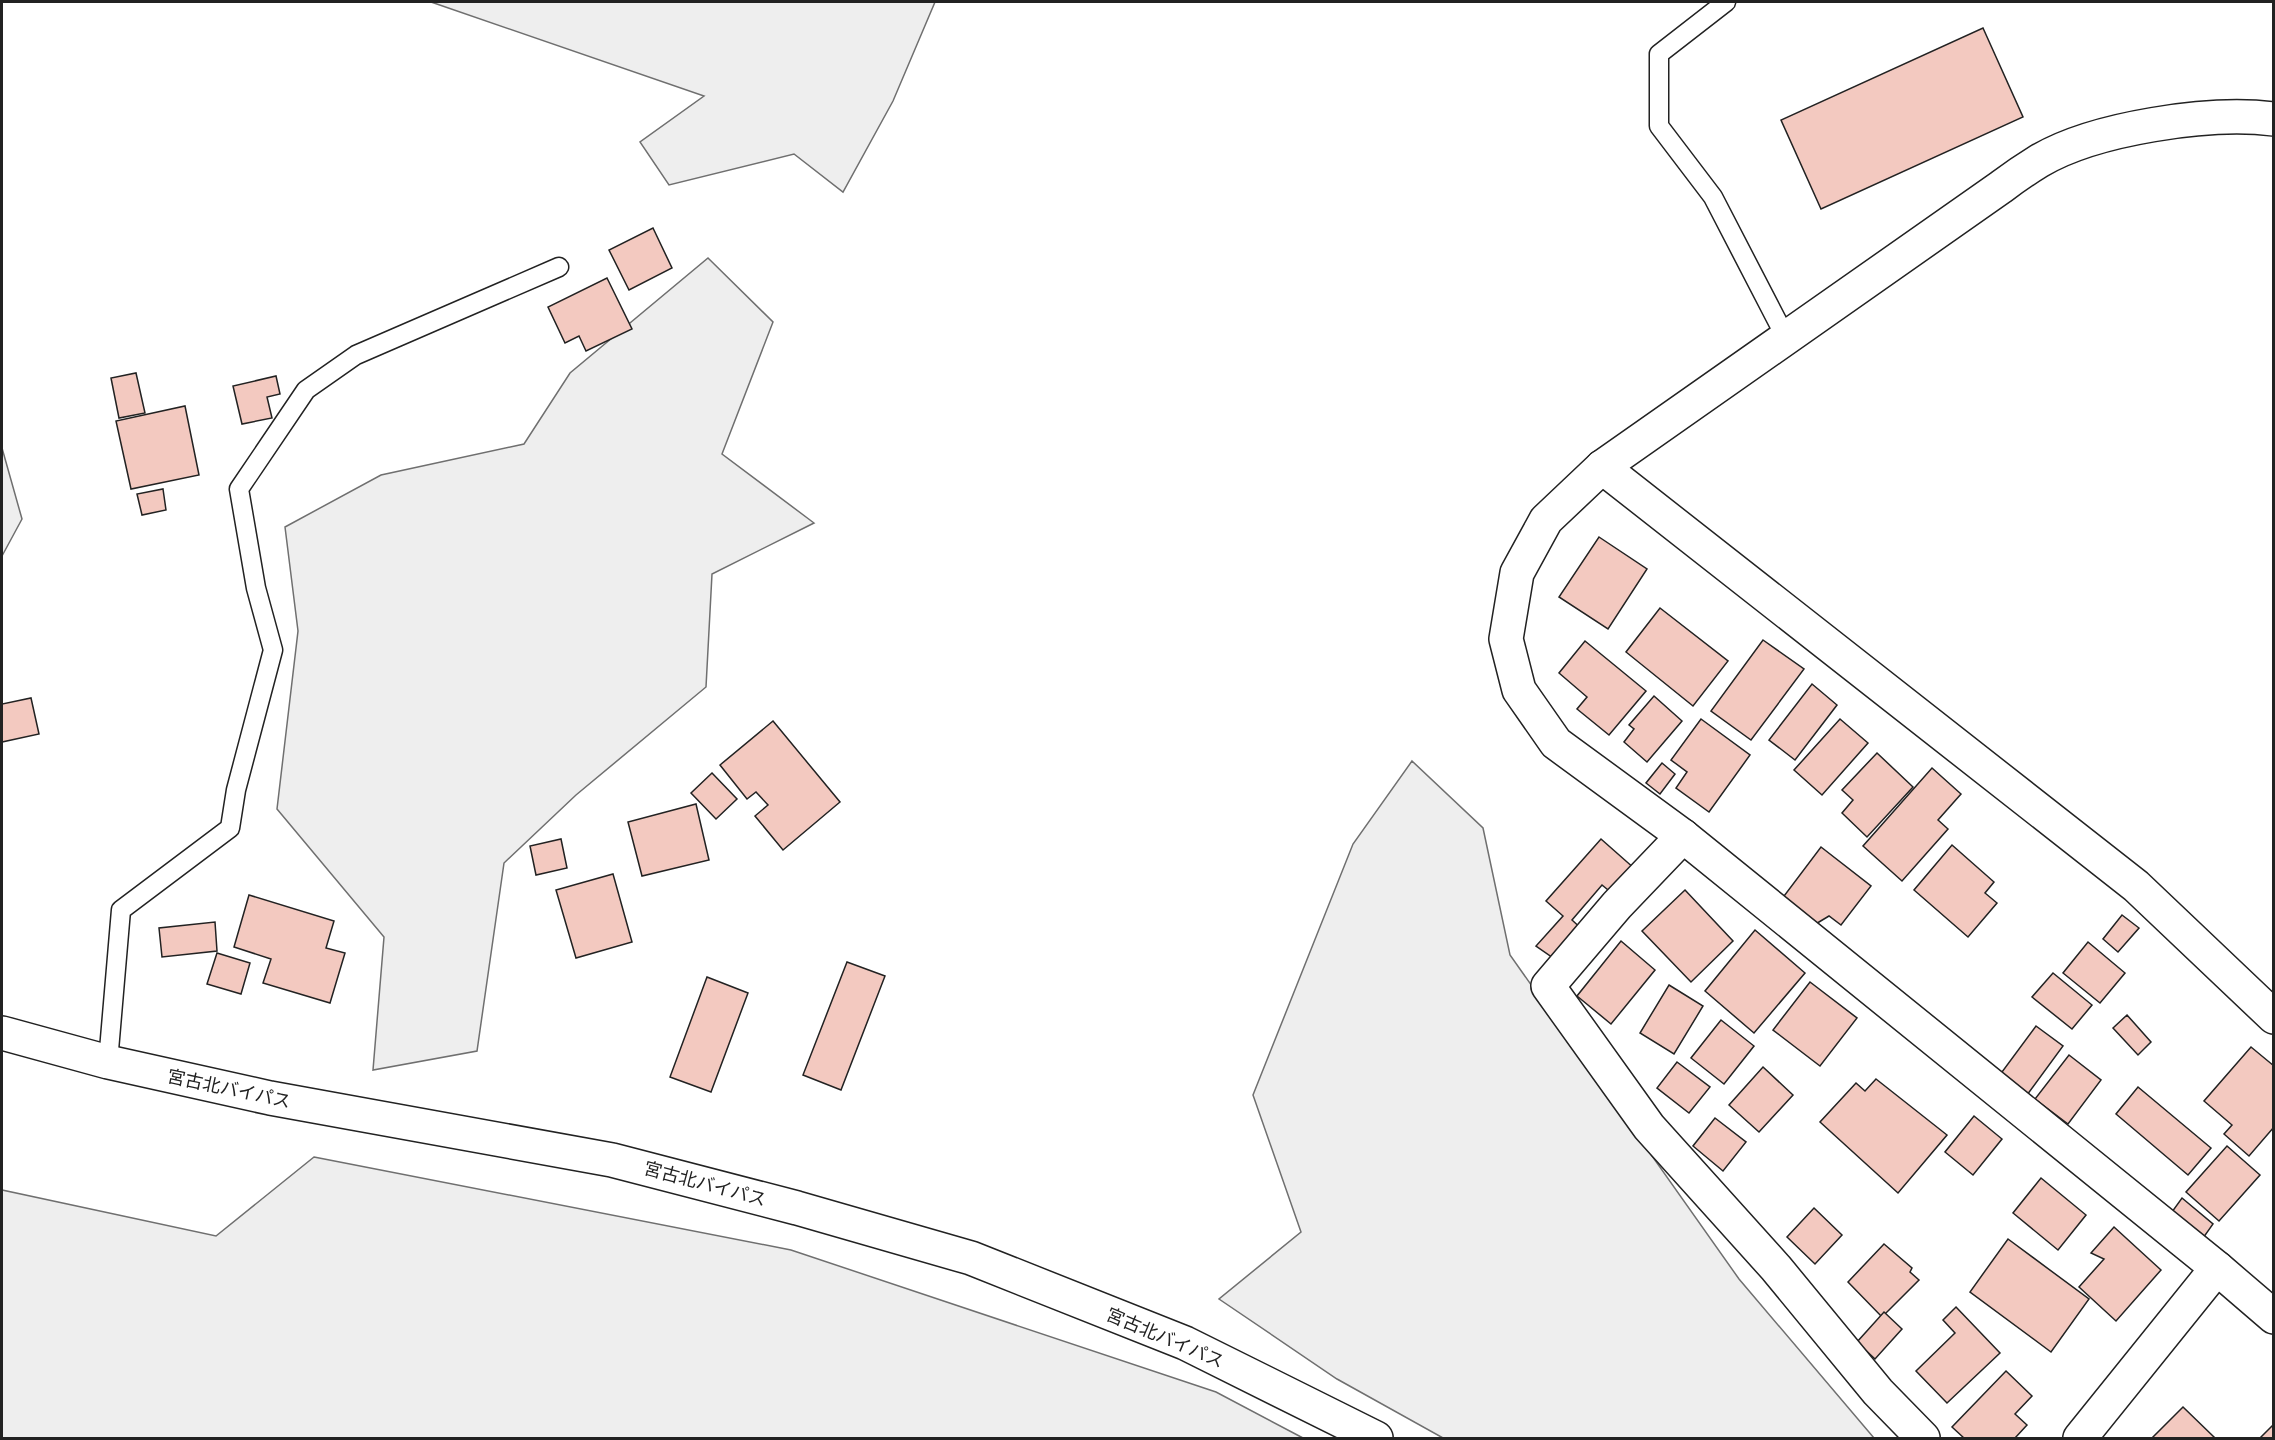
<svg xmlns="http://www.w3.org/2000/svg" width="2275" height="1440" viewBox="0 0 2275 1440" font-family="Cabin,'Noto Sans JP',sans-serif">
	<rect width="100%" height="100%" fill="#fff"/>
	<g fill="#eee" stroke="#6f6f6f" stroke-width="1.5">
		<polygon points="431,2 935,2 893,101 843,192 794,154 669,185 640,142 704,96"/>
		<polygon points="708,258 773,322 722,454 814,523 712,574 706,687 576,795 504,863 477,1051 373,1070 384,937 277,809 298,631 285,527 381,475 524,444 570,373"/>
		<polygon points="2,448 22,519 2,556"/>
		<polygon points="1412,761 1483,828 1510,955 1739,1279 1874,1438 1443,1438 1337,1379 1219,1299 1301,1232 1253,1095 1353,844"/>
		<polygon points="314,1157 791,1250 1216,1392 1303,1438 2,1438 2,1190 216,1236"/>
	</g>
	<g fill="#f3c9c0" stroke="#222" stroke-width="1.5">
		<polygon points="1983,28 2023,117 1821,209 1781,120"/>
		<polygon points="653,228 672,268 629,290 609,250"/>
		<polygon points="607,278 632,329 586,351 579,336 565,343 548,307"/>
		<polygon points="136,373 145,413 119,418 111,378"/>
		<polygon points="276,376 280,394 267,397 272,418 242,424 233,386"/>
		<polygon points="185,406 199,475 131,489 116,421"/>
		<polygon points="163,489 166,510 142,515 137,494"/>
		<polygon points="1599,537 1647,569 1608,629 1559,597"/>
		<polygon points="1660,608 1728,661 1693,706 1626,652"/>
		<polygon points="1763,640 1804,669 1751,740 1711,711"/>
		<polygon points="1585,641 1646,691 1609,735 1577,709 1587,697 1559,673"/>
		<polygon points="1812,684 1837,705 1795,760 1769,740"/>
		<polygon points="1654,696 1682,721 1647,762 1624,742 1634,729 1629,725"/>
		<polygon points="31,698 39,734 2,742 2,704"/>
		<polygon points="1701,719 1750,755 1709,812 1676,788 1687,772 1671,760"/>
		<polygon points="1840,719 1868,743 1822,795 1794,770"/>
		<polygon points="773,721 840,802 783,850 755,816 768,805 756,792 747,799 720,765"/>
		<polygon points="1877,753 1913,787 1867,837 1842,813 1853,800 1842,790"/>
		<polygon points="1662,763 1675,774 1660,794 1646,783"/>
		<polygon points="1932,768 1961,794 1938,820 1948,829 1902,881 1863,846"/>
		<polygon points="712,773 737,799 716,819 691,793"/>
		<polygon points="696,804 709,860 642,876 628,822"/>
		<polygon points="561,839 567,868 536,875 530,846"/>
		<polygon points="1601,839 1635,869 1613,894 1602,885 1572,920 1585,932 1559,962 1536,946 1563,916 1546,901"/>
		<polygon points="1952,845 1994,882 1985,893 1997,903 1968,937 1914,890"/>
		<polygon points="1821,847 1871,886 1841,925 1829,916 1814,925 1781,900"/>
		<polygon points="613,874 632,942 576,958 556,890"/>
		<polygon points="1685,890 1733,941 1691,982 1642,931"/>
		<polygon points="249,895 334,921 326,948 345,953 330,1003 263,983 271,959 234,947"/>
		<polygon points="2122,915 2139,928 2118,952 2103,939"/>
		<polygon points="215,922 217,951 162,957 159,928"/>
		<polygon points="1755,930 1805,973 1754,1033 1705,991"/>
		<polygon points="1621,941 1655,970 1611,1024 1577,996"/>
		<polygon points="2088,942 2125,973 2100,1003 2063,973"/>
		<polygon points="217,953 250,963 241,994 207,984"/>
		<polygon points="847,962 885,976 841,1090 803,1075"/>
		<polygon points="2053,973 2092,1005 2072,1029 2032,997"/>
		<polygon points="707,977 748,993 711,1092 670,1077"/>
		<polygon points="1810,982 1857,1018 1820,1066 1773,1030"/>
		<polygon points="1669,985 1703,1006 1674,1054 1640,1033"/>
		<polygon points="2127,1015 2151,1042 2138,1055 2113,1028"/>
		<polygon points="1721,1020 1754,1046 1724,1084 1691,1058"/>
		<polygon points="2036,1026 2063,1046 2027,1095 1999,1076"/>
		<polygon points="2251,1047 2274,1066 2274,1127 2249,1156 2224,1134 2232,1125 2204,1101"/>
		<polygon points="2069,1055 2101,1080 2068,1124 2035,1099"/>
		<polygon points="1677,1062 1710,1087 1689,1113 1657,1088"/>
		<polygon points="1763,1067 1793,1095 1759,1132 1729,1105"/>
		<polygon points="1876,1079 1947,1135 1898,1193 1820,1122 1856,1083 1865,1091"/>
		<polygon points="2138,1087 2211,1148 2188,1175 2116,1114"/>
		<polygon points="1974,1116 2002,1139 1973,1175 1945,1152"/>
		<polygon points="1715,1118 1746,1142 1723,1171 1693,1146"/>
		<polygon points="2227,1146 2260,1175 2219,1221 2186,1192"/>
		<polygon points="2041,1178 2086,1215 2058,1250 2013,1213"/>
		<polygon points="2182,1198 2213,1224 2201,1241 2169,1216"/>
		<polygon points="1814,1208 1842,1235 1815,1264 1787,1237"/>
		<polygon points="2114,1227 2161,1270 2116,1321 2079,1287 2104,1259 2091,1253"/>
		<polygon points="2008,1239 2089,1299 2051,1352 1970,1292"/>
		<polygon points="1884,1244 1912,1268 1910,1272 1919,1280 1882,1317 1848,1282"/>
		<polygon points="1956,1307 2000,1353 1947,1403 1916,1371 1955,1333 1943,1320"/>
		<polygon points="1884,1312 1902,1329 1875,1359 1857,1342"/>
		<polygon points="2006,1371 2032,1396 2015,1414 2027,1425 2015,1438 1964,1438 1952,1427"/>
		<polygon points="2183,1407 2215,1438 2152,1438"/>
		<polygon points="2274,1424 2274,1438 2260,1438"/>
	</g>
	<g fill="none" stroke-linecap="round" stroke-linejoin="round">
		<g stroke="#222" stroke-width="21">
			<g id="service">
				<polyline points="1726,2 1659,54 1659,126 1713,197 1786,338"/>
				<polyline points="108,1062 121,910 230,828 236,790 273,650 256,588 239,489 306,390 356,355 559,267"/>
			</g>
		</g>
		<g stroke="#222" stroke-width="36">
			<g id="minor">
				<path d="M2274 119C2209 111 2095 128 2039 161 2026 169 2013 178 2001 187L1602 467 1546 520 1517 573 1506 639 1519 690 1556 743 1683 836 2217 1268 2274 1317"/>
				<polyline points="1602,467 2136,886 2274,1017"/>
				<polyline points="1683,836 1617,905 1548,986 1649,1127 1776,1268 1878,1392 1923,1438"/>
				<polyline points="2080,1438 2217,1268"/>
			</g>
		</g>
		<g stroke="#222" stroke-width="36">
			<polyline id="trunk" points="2,1033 108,1062 270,1098 612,1160 797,1208 971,1258 1185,1343 1376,1438"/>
		</g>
		<use href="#service" stroke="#fff" stroke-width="18"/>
		<use href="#minor" stroke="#fff" stroke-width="33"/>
		<use href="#trunk" stroke="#fff" stroke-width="33"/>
	</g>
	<g text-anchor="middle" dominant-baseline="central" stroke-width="4.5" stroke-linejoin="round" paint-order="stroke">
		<g font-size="18" fill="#222" stroke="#fff">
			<text transform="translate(229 1089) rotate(12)">宮古北バイパス</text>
			<text transform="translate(705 1184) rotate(15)">宮古北バイパス</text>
			<text transform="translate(1165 1338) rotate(23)">宮古北バイパス</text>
		</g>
	</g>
	<rect width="2275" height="1440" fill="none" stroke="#222222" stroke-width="6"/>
</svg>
